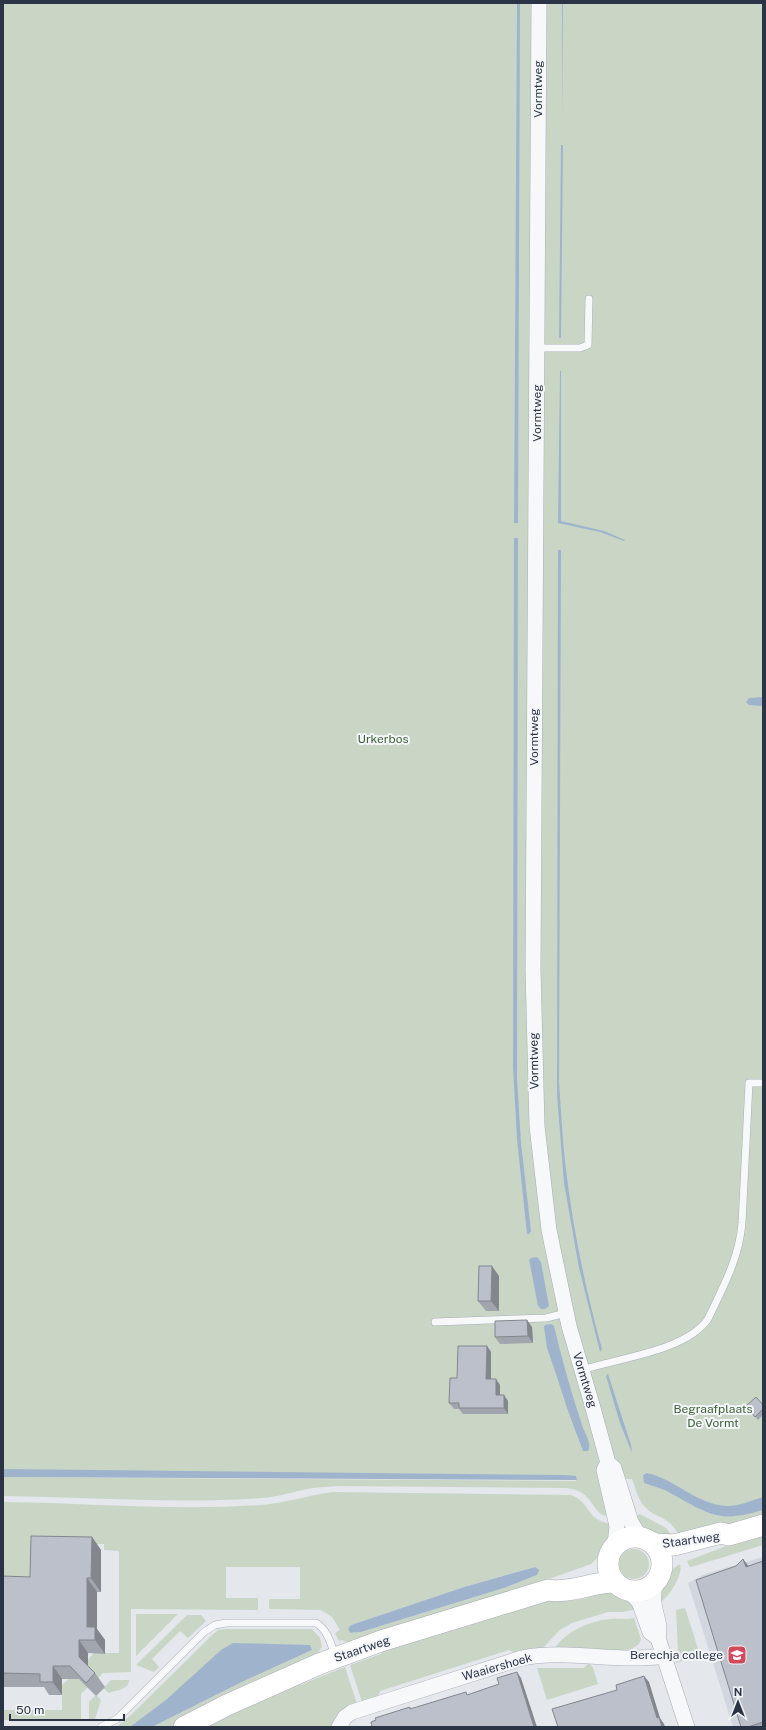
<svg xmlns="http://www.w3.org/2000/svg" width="766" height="1730" viewBox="0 0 766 1730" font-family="'Public Sans',sans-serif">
	<rect width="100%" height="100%" fill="#e4e7ec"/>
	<polygon fill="#d2d6de" points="763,1557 763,1727 733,1727 688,1583 705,1574"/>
	<g fill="#c9d6c5" fill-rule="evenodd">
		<path d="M3 3H763V1502L715 1510 660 1488C706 1509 707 1526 763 1510V1518L678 1534C668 1515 658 1520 646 1508 638 1501 636 1489 632 1479H625L610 1516C592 1518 595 1490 566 1488L337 1486C329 1487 320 1487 312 1488 295 1491 279 1497 262 1498 175 1504 89 1497 3 1496V1477L576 1481 577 1479 3 1475Z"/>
		<path d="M333 1492 571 1495C592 1503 584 1519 611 1524 608 1540 604 1553 591 1564L513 1592 352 1644 342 1640 339 1641 335 1633 340 1630 332 1617 321 1610 269 1609V1599H300V1567H226V1598H258V1610L131 1609V1672L103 1673 96 1680 88 1672 87 1661 94 1653H119V1551L104 1550V1544L35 1545 34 1586 3 1585V1502C89 1503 175 1511 261 1505 286 1503 309 1495 333 1492ZM535 1567 537 1575 504 1588 361 1632 350 1633 348 1630 351 1625 464 1587Z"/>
		<path d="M640 1514 666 1528 672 1536C651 1537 646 1533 634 1517Z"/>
		<polygon points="763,1532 763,1545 691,1567 689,1566 687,1561"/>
		<circle cx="634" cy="1564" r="15"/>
		<path d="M680 1564C684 1573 668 1600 659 1602 661 1586 666 1572 680 1564Z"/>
		<polygon points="613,1591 628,1600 636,1609 623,1612 608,1612 572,1623 560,1630 542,1649 515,1653 509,1650 380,1691 378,1697 362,1702 350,1665 381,1654 383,1649 546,1600"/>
		<polygon points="685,1608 700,1655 676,1663 678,1651 676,1610"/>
		<polygon points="136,1614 178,1614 136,1656"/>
		<polygon points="187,1615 201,1615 206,1621 188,1638 180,1631 152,1659 159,1667 154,1672 136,1665"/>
		<path d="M634 1618 641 1639 639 1644 633 1648 632 1652 555 1648C566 1631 592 1620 612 1619 619 1618 627 1620 634 1618Z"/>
		<polygon points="226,1629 312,1629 320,1638 322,1648 320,1649 318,1656 201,1710 170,1727 152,1727 242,1682 312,1650 237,1643 194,1676 167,1699 135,1724 130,1727 116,1727 131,1715 213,1634 218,1630"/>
		<polygon points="588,1664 590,1664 593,1668 598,1684 547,1700 537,1668 584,1668"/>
		<path d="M345 1667 357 1704C341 1708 339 1712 331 1727H197L292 1682 300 1685Z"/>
		<polygon points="70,1678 72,1679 81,1679 88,1687 81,1694 81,1721 3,1720 3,1710 62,1710 62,1685"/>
		<path d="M111 1680H129C129 1690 116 1690 109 1693L103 1688Z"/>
		<polygon points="96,1695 101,1700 95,1719 89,1720 89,1702"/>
	</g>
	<g fill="#9fb4cc">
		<polygon points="517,3 520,3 518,523 514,523"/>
		<polygon points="562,3 563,3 562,121"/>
		<polygon points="561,145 563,145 561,338 559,338"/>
		<polygon points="560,371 561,371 561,521 604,531 625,540 624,541 600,532 558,523"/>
		<polygon points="514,538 518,538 517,1078 521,1143 531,1231 529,1234 527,1234 517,1139 513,1067"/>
		<path d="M558 550H561L559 1082C561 1108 562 1135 565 1161 572 1225 585 1287 602 1349L600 1352 579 1268 564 1183 557 1095Z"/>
		<polygon points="763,697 763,706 749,705 746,702 749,698"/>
		<polygon points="537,1257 541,1262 549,1306 545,1309 541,1309 538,1306 530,1264 529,1260 531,1258"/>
		<path d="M551 1324 554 1326C562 1360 572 1395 583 1428 586 1435 592 1445 588 1451H583L567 1408 554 1368 547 1348 544 1327 545 1325Z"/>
		<polygon points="608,1374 631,1445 632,1453 620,1423 606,1376"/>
		<polygon points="3,1469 563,1475 576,1476 577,1480 3,1477"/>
		<path d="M647 1473C675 1479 697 1505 727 1506 739 1506 751 1501 763 1497V1510C717 1524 709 1514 670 1493 662 1488 652 1486 644 1483L643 1475Z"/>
		<polygon points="535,1567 539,1570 537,1575 504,1588 361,1632 350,1633 348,1629 351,1625 464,1587"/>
		<polygon points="233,1643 310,1645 312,1650 242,1682 152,1727 130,1727 167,1699 221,1650"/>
	</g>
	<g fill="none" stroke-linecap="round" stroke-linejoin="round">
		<g stroke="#a9aeb7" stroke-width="8">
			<g id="lane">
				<polyline points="537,348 580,348 588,345 589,299"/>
				<polyline points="435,1322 546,1318 566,1313"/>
				<path d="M582 1370C618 1358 686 1351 708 1319 723 1287 739 1259 742 1223L749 1083H763"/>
				<path d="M101 1727 117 1719 204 1632 215 1625 226 1623H316C327 1629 331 1644 335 1655"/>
			</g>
		</g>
		<g stroke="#a9aeb7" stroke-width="16">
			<g id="street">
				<polyline points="539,3 533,969 537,1126 549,1230 569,1326 593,1408 608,1463 614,1468 631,1522 640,1537"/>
				<polyline points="606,1466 604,1470 617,1526 615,1545"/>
				<path d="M655 1582C654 1589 653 1596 654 1604 656 1617 661 1624 658 1638L687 1727"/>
				<polyline points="628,1590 639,1602 650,1632 658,1638"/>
				<path d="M339 1727 345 1717 352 1712 522 1658C569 1649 617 1663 664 1656"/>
			</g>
		</g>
		<g stroke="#a9aeb7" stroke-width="22">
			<g id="secondary">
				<circle cx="635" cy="1564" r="27"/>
				<polyline points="654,1544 674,1545 721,1533 729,1535 763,1525"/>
				<path d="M184 1727 227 1705 319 1664 381 1641 548 1590C568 1594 593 1582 614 1582"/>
			</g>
		</g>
		<use href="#lane" stroke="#f7f8fa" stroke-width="7"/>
		<use href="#street" stroke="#f7f8fa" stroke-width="15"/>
		<use href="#secondary" stroke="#fff" stroke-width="21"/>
	</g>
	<g fill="#a1a5ae">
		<polygon points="499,1276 499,1311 486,1311 478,1301"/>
		<polygon points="527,1320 532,1327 533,1343 500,1344 495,1337"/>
		<polygon points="487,1346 491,1352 491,1379 500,1385 500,1395 508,1401 508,1414 463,1414 459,1409 454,1409 449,1403 457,1378"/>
		<polygon points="763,1405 763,1415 758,1420 746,1406"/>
		<polygon points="92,1537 101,1550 101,1592 97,1592 97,1629 105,1640 105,1654 88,1653 88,1666 95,1673 105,1687 96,1696 79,1679 62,1679 62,1695 49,1695 44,1687 3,1687 3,1576 30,1577"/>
		<polygon points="743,1559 748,1566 763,1561 763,1727 741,1727 736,1566"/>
	</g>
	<g fill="#83868d">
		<polygon points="492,1266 499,1276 499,1311 491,1301"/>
		<polygon points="527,1320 532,1327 533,1343 528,1336"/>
		<polygon points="487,1346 491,1352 491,1385 486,1379"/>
		<polygon points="496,1379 500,1385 500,1401 496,1395"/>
		<polygon points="504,1395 508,1401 508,1414 504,1408"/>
		<polygon points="92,1537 101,1550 101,1592 91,1578"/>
		<polygon points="743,1559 753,1572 746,1567"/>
		<polygon points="87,1578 97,1592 97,1629 105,1640 105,1654 95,1640 87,1627"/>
		<polygon points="79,1640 88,1653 88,1670 79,1657"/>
		<polygon points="53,1666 62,1679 62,1695 53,1682"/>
		<polygon points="517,1672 521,1678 537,1727 534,1727"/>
		<polygon points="644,1676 649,1682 660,1718 664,1724 665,1727 662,1727 657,1718"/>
	</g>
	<g fill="#bbc0ca" stroke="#83868d">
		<polygon points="479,1266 492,1266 491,1301 478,1301"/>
		<polygon points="527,1320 528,1336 495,1337 495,1321"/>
		<polygon points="458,1346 487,1346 486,1379 496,1379 496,1395 504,1395 504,1408 459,1408 459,1403 449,1403 450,1378 457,1378"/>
		<polygon points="756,1397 763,1405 763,1409 755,1417 746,1406"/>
		<polygon points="31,1536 92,1537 91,1578 87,1578 87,1627 95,1627 95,1640 79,1640 79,1657 95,1673 86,1683 70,1666 53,1666 53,1682 40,1682 40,1674 3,1673 3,1576 30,1577"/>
		<polygon points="743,1559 746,1567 763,1561 763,1722 748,1727 741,1727 696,1580 736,1566"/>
		<polygon points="517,1672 534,1727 372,1727 371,1722 376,1720 375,1718 410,1707 410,1709 466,1692 467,1695 499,1684 497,1678"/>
		<polygon points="644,1676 657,1718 659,1717 662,1727 558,1727 552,1709 617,1690 616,1685"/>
	</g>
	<defs>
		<g id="school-square" transform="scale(1)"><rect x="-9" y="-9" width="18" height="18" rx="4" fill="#d1495b" stroke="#f4f6f9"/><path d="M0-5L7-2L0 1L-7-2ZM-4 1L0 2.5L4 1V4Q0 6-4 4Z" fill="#fff"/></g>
	</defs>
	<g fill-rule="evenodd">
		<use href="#school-square" x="737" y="1655"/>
	</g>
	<g text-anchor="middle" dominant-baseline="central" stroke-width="4" stroke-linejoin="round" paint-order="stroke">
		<g font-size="12" fill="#2b3445" stroke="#f4f6f9">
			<text transform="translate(538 89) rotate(-90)">Vormtweg</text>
			<text transform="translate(537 413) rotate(-90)">Vormtweg</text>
			<text transform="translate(534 737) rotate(-90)">Vormtweg</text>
			<text transform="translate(534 1061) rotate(-91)">Vormtweg</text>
			<text transform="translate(585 1380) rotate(73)">Vormtweg</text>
			<text transform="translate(691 1540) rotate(-8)">Staartweg</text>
			<text transform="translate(362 1649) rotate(-19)">Staartweg</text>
			<text transform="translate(497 1667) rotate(-16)">Waaiershoek</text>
		</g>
		<g font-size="12" fill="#3f6138" stroke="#f4f6f9">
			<text x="383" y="739">Urkerbos</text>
			<text x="713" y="1409">Begraafplaats<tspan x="713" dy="14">De Vormt</tspan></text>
		</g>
		<g font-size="12" fill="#2b3445" stroke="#f4f6f9" text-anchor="end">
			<text x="723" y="1655">Berechja college</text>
		</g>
	</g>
	<rect width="766" height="1730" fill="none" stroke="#2b3445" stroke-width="8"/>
	<g transform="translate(738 1702)" stroke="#f4f6f9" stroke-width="3" paint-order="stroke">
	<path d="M0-3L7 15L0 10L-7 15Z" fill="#2b3445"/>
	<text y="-6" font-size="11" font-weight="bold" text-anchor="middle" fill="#2b3445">N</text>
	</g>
	<path d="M10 1714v6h114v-6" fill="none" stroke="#2b3445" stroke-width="2"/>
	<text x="16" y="1714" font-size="12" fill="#2b3445" stroke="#f4f6f9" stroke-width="3" paint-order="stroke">50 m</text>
</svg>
